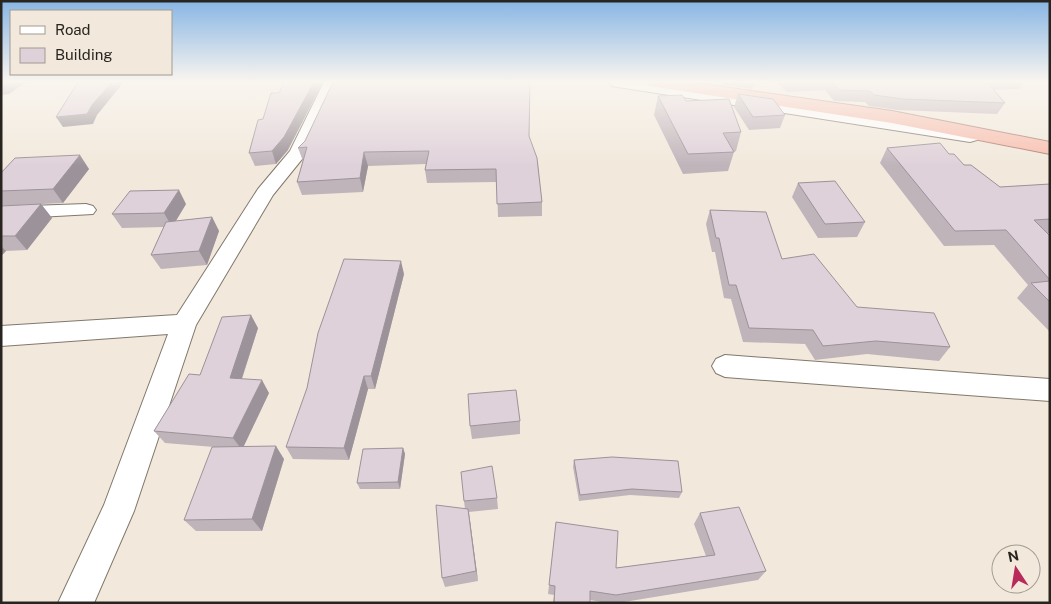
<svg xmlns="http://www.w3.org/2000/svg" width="1051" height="604" viewBox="0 0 1051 604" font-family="'Public Sans',sans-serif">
	<rect width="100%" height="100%" fill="#f2e9dc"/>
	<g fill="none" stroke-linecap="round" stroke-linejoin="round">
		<g stroke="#80786c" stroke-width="2">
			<g id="minor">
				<polygon points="324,82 339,82 307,153 273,195 196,325 134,511 94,603 58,603 104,505 168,334 1,346 1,326 177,315 258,189 290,151"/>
				<polygon points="86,204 93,206 96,210 93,214 1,219 1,207"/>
				<polygon points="725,355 1050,379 1050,401 725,377 716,373 712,366 716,359"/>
			</g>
		</g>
		<g stroke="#80786c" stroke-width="2">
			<polygon id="tertiary" points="609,82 650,82 970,130 977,132 980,136 977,140 970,142 618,87 612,86"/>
		</g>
		<g stroke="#af7f71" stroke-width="2">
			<polygon id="trunk" points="647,82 689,82 892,111 1050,142 1050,154 892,123 656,87 650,86"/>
		</g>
		<use href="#minor" fill="#fff" fill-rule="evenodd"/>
		<use href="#tertiary" fill="#fff" fill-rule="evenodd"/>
		<use href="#trunk" fill="#f8bfb0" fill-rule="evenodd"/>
	</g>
	<g fill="#c0b4bb">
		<polygon points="722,82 755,82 752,89 723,85"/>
		<polygon points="776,82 1024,82 1019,89 994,90 1005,103 997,114 898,110 869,106 865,102 834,101 825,90 787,92"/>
		<polygon points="738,94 785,115 780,128 749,130 734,107"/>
		<polygon points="658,96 686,101 741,132 736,151 734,152 728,171 683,174 654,115"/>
		<polygon points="263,119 288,150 276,164 255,166 249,153"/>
		<polygon points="529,136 542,202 542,216 498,217 497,182 427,183 425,170 426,164 368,166 363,192 302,195 297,182 303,161 298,148 305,141"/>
		<polygon points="887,148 949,154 964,165 1000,187 1050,184 1050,233 1047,233 1050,236 1050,332 1017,298 1028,285 994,245 944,246 880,163"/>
		<polygon points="89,169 63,203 1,206 1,173"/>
		<polygon points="798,183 865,222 857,237 818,238 792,197"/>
		<polygon points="41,204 52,218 27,250 6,251 1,256 1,206"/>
		<polygon points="186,204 176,221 212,217 219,231 207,265 161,269 151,255 164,227 122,228 112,214"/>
		<polygon points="710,210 782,259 857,307 950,347 939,361 867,354 815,360 805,344 743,342 731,299 724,298 715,252 712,252 706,224"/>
		<polygon points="404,274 375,389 368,389 349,460 293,459 286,447"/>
		<polygon points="258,328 242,379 269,393 243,447 284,459 262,531 196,531 184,520 214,447 165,443 154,431 200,375"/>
		<polygon points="520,421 520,434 472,439 470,426"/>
		<polygon points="403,448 405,454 400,489 360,489 357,483"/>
		<polygon points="574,460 682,492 679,498 630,495 579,501 573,467"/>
		<polygon points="497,498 498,509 469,512 478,581 445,587 442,578 465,509 464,501"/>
		<polygon points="700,513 766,571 758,580 618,603 607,603 590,600 590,603 553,603 554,595 548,594 556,522 616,568 706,556 694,524"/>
	</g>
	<g fill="#9c9299">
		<polygon points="1,82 26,82 9,94 1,95"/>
		<polygon points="112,82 122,82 123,83 97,115 93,124 63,127 56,117 92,105"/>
		<polygon points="314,82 323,82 288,150 276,164 272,151"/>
		<polygon points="364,152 368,166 363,192 360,178"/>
		<polygon points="80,155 89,169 63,203 53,189"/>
		<polygon points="179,190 186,204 172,227 164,213"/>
		<polygon points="41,204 52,218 27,250 15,236"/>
		<polygon points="212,217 219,231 207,265 199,251"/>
		<polygon points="1,246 6,251 1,256"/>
		<polygon points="401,261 404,274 375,389 371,376"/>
		<polygon points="251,315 258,328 238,390 230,378"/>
		<polygon points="364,376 368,389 349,460 344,448"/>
		<polygon points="262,380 269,393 242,450 233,438"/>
		<polygon points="276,446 284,459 262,531 252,519"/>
		<polygon points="403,448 405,454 400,489 398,482"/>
		<polygon points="468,509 470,521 478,581 476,571"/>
	</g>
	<g fill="#dfd1da" stroke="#9c9299">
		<polygon points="78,82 112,82 92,105 87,114 56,117"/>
		<polygon points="284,82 314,82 284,137 272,151 249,153 258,120 263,119 271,93 279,93"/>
		<polygon points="333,82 530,82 529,136 537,158 542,202 497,204 496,169 425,170 429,151 364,152 360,178 297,182 307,147 298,148 305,141"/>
		<polygon points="831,82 987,82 1005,103 903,99 874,95 870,91 839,90"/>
		<polygon points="738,94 773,99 785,115 753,117"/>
		<polygon points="682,95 686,101 729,99 741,132 723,133 734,152 688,154 658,96"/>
		<polygon points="940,143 949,154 954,154 964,165 971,165 1000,187 1050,184 1050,219 1034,220 1050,236 1050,280 1006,230 955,231 887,148"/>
		<polygon points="80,155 53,189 1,191 1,173 15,158"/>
		<polygon points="835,181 865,222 825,224 798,183"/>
		<polygon points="179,190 164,213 112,214 130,191"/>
		<polygon points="41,204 15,236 1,236 1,206"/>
		<polygon points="710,210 766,212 782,259 814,254 857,307 934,313 950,347 876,341 823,346 813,330 749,328 736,285 729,285 719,238 716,238"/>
		<polygon points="212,217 199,251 151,255 166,222"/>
		<polygon points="344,259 401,261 371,376 364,376 344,448 286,447 307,388 318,333"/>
		<polygon points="1050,281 1050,302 1031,283"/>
		<polygon points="251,315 230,378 262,380 233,438 154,431 189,374 200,375 222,317"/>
		<polygon points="516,390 520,421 470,426 468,394"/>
		<polygon points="276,446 252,519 184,520 212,447"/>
		<polygon points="403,448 398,482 357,483 363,449"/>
		<polygon points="612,457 678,461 682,492 632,489 580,495 574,460"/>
		<polygon points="492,466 497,498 464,501 461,472"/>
		<polygon points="436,505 468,509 476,571 442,578"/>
		<polygon points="739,507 766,571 616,595 590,591 590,603 554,603 555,586 549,585 556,522 618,531 616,568 715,555 700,513"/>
	</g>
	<linearGradient id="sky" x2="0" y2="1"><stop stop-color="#87b5e4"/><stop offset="0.49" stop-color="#f9f5ef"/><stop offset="1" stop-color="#f9f5ef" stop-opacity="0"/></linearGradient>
	<rect width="1051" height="166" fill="url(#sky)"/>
	<rect width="1051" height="604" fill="none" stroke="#282520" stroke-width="5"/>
	<rect x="10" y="10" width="162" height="65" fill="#f2e9dc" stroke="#a19b91"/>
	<rect x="20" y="26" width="25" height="8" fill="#ffffff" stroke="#a19b91"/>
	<text x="55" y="35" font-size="15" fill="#282520">Road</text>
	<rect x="20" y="48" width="25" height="15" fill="#dfd1da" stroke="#a19b91"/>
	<text x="55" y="60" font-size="15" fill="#282520">Building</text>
	<g transform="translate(1016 569) rotate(348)"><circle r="24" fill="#f2e9dc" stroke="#a19b91"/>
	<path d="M0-4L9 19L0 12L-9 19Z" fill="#b82a5b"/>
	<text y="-8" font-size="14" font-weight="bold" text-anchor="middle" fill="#282520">N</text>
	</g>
</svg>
